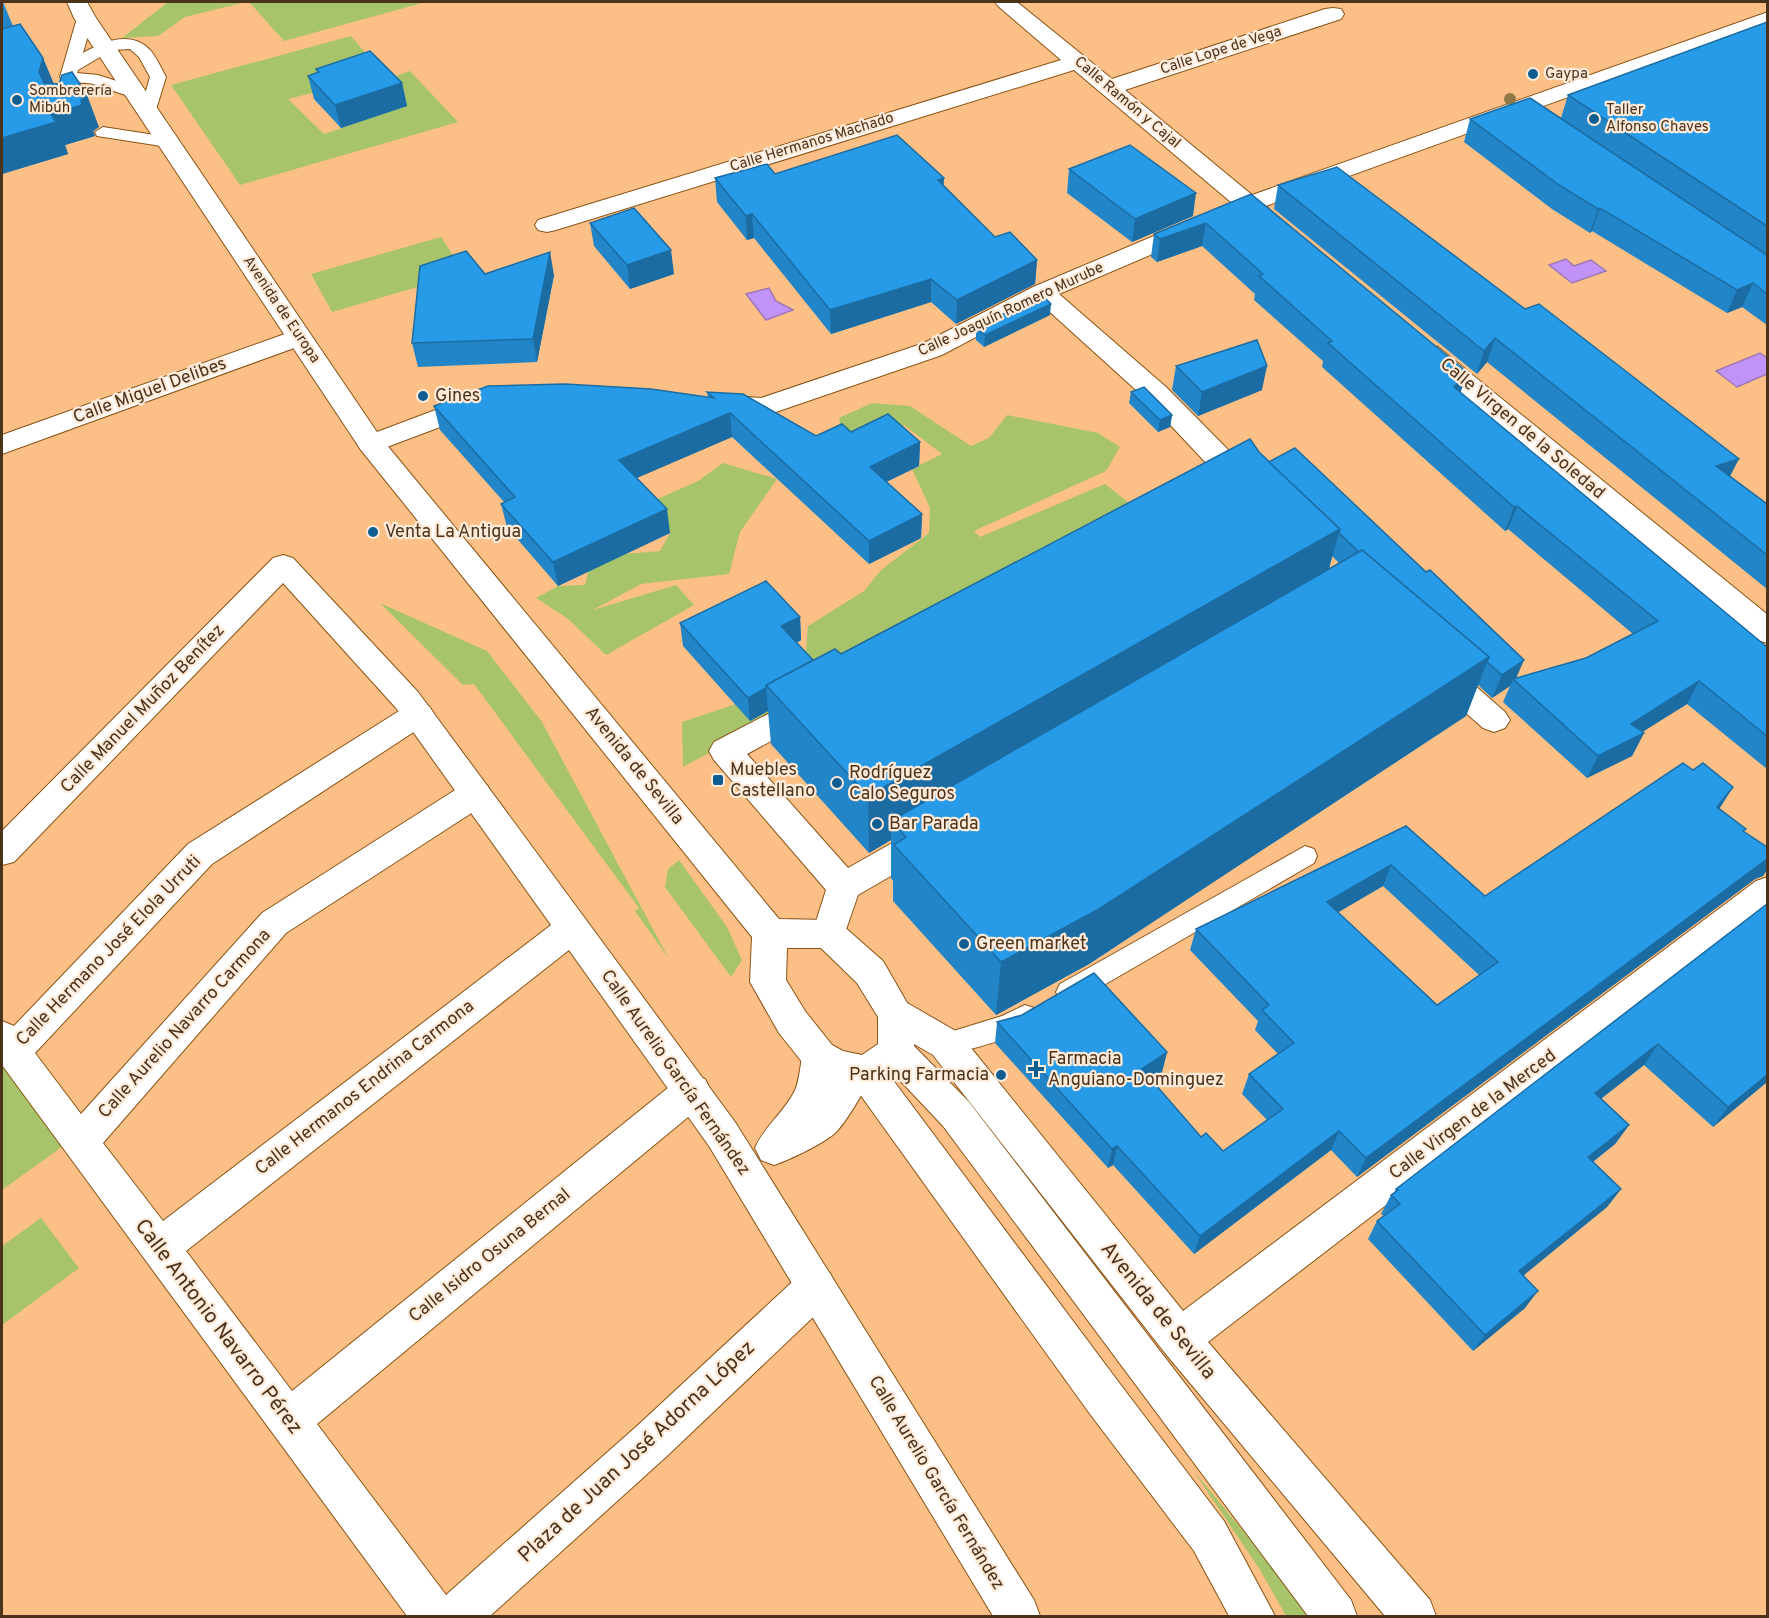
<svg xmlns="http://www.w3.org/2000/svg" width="1769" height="1618" viewBox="0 0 1769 1618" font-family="Overpass,sans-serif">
	<rect width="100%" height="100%" fill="#fcbf86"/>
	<g fill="#a8c46a">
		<polygon points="168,2 246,2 185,17 158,36 122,38"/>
		<polygon points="249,2 426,2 284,41"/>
		<polygon points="351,36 376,65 340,86 288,99 324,134 406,106 382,81 410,71 458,122 240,185 171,85"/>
		<polygon points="441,237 465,273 332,312 311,274"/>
		<polygon points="872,403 910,406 971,446 989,438 1007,415 1098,433 1120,447 1106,471 974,531 980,537 1105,484 1147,517 683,767 682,722 751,699 805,661 808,626 864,591 881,570 929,533 930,508 912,469 942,454 904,425 888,437 843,447 839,418"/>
		<polygon points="723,463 777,479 740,532 729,574 641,584 593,610 676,585 694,605 606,655 567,618 536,598 558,586 585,585 589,569 624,554 660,551 670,533 644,505 698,481"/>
		<polygon points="380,603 487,651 542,722 669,959 635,911 639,908 474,684 463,685"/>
		<polygon points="679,860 727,927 742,960 731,977 665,887 668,869"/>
		<polygon points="2,1056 70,1141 2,1190"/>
		<polygon points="41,1218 79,1268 2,1325 2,1246"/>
		<polygon points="1193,1470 1286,1583 1308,1616 1286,1616 1260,1570"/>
	</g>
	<g fill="#c193f9" stroke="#9e76b6" stroke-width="1.5">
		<polygon points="1566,259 1574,266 1591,260 1606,271 1572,283 1549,265"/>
		<polygon points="769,288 776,301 793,310 766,320 746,294"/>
		<polygon points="1760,353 1767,358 1767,374 1737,387 1716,371"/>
	</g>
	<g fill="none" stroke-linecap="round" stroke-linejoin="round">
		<g stroke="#895315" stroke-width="2">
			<g id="service">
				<path d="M85 13 93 18 83 53C102 42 130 30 149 49 156 56 161 68 166 77L154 116H142L140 112 150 77 139 57 130 49 112 50 78 70 77 73 98 75 141 89 143 92 141 95C126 99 107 87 93 84 82 81 68 86 60 77L77 18Z"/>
				<polygon points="103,127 168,137 176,142 168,147 97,136 95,132"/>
				<polygon points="1305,846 1314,849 1317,856 1314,863 1078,1000 1069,1003 1060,1000 1056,992 1060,984"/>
				<path d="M1025 1005 1034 1008 1038 1016C1027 1038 970 1048 946 1056L937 1052 933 1044 937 1036 1002 1016Z"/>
			</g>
		</g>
		<g stroke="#895315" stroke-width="2">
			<polygon id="pedestrian" points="418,702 429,706 434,714 429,722 212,864 35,1053 81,1114 262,913 463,785 475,781 487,785 491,794 487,803 286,933 103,1143 163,1221 559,919 571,915 583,919 588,929 583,939 186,1251 292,1391 679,1079 692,1075 705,1079 711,1091 705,1103 317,1424 446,1595 637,1426 802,1273 816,1268 830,1273 836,1287 830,1301 667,1456 490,1616 407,1616 2,1065 2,1021 14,1026 188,844 407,706"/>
		</g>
		<g stroke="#895315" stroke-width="2">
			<g id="minor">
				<path d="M995 2H1017L1112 79 1325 9 1333 8 1341 9 1344 14 1341 19 1125 90 1252 195 1768 12V25L1266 206 1276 217 1273 222C1260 225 1255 222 1246 214L1059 294 1166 387 1249 471 1262 490 1258 497 1248 500 1238 497 1146 399 1040 303 942 355 773 413C754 418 729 415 710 410L706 404 710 398 720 395 761 398 924 343 1033 287 1232 203 1074 70 556 230 547 232 538 230 535 225 538 220 1061 60 998 6Z"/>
				<polygon points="299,329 308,331 312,337 308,343 2,454 2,435"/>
				<polygon points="1429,345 1438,347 1768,615 1768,643 1757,640 1420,359 1416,353 1420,347"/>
				<polygon points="478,394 488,397 492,403 488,409 371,453 361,450 357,444 361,438"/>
				<polygon points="283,555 293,558 418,692 735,1122 1034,1600 1040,1616 993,1616 709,1146 396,708 283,583 14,862 2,865 2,831 273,558"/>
				<polygon points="1437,659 1448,662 1505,712 1510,720 1505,728 1494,732 1483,728 1426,678 1422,670 1426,662"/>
				<polygon points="810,694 821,698 826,706 821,714 747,754 848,868 917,829 929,825 941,829 946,838 941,847 858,895 841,944 829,948 817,944 812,934 826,890 714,760 709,751 714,742 799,698"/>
				<polygon points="1768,877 1768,911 1208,1342 1430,1600 1436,1616 1385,1616 1165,1353 933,1055 883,1026 878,1015 883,1004 896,999 909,1004 959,1033 1183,1311 1756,881"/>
				<path d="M819 1040 832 1045 837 1056 835 1070 843 1059 856 1054 869 1059 874 1070C867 1086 849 1118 837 1131 827 1142 789 1160 774 1165L761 1160 755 1148C764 1127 782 1114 793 1094 801 1082 799 1060 806 1045Z"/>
			</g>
		</g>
		<g stroke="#895315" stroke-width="2">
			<path id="secondary" d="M67 2H87L96 18 381 438 779 919 829 920 841 924 883 961 914 1015V1046L969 1102 1351 1600 1357 1616H1308L943 1126 894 1074 890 1076 1120 1384 1224 1521 1275 1616H1229L1194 1551 1090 1414 854 1086 822 1076 806 1067 779 1033 750 982 752 937 361 450 74 18ZM787 948H821L857 983 878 1017V1044L862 1055 843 1051 832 1045 805 1011 786 980Z"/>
		</g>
		<use href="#service" fill="#fff" fill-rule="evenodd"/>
		<use href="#pedestrian" fill="#fff" fill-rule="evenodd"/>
		<use href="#minor" fill="#fff" fill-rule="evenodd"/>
		<use href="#secondary" fill="#fff" fill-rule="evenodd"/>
	</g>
	<circle fill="#907b48" cx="1510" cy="99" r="6"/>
	<g fill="#2285c7" fill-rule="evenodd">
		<polygon points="2,2 3,2 13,26 43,58 53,83 99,127 93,131 95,136 65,145 68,154 2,174"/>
		<polygon points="1767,22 1767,325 1742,307 1727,313 1592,231 1590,233 1552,209 1464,142 1470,119 1561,118 1568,95"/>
		<polygon points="316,69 402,83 407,106 341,128 314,99 308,76 317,73"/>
		<polygon points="1069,169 1193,216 1132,242 1067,193"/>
		<polygon points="775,174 943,185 995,237 1037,260 1035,284 956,324 931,302 831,334 754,238 747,240 717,202 715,178"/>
		<polygon points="1278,185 1730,476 1767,504 1767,589 1487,362 1477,374 1274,209"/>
		<path d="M1251 194 1460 393 1767 647V769L1687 704 1642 732 1644 733 1632 756 1587 778 1503 702 1510 686 1492 698 1478 685 1466 716 1089 964 996 1015 893 901V881L891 878V840L869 853 771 744 768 711 750 721 683 646 680 623 800 617 801 640 797 643 813 660 841 654 1259 452 1517 678 1586 658 1633 634 1508 529 1505 531 1322 367 1323 361 1254 300 1255 294 1202 246 1157 262 1151 257 1154 234ZM1332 556 1339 563 1329 569Z"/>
		<polygon points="590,223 674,274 630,289 594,246"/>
		<polygon points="485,274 554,275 537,362 418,367 412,343"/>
		<polygon points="1050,315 984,347 976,340 976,328"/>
		<polygon points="1176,366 1262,390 1198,416 1172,390"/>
		<polygon points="707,392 816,436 851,432 920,442 919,466 886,482 922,514 921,538 869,564 732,437 636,478 670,533 558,586 507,527 501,504 504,502 440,430 434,406 708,397"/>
		<polygon points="1131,392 1172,415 1170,427 1158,432 1129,403"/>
		<path d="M1693 770 1733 787 1719 809 1746 829 1744 831 1763 876 1755 879 1357 1177 1331 1150 1194 1254 1113 1165 1108 1168 995 1043 997 1022 1167 1052 1162 1072 1151 1080 1201 1137 1223 1151 1267 1120 1242 1094 1249 1074 1278 1054 1255 1030 1258 1021 1190 950 1196 929 1406 826 1485 896ZM1383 886 1479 975 1437 1005 1338 912Z"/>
		<polygon points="1767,904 1767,1082 1713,1127 1644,1065 1601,1099 1629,1125 1615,1144 1593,1162 1621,1189 1607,1207 1523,1275 1525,1308 1473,1351 1368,1239 1377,1221 1384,1216 1381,1214 1391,1195 1394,1193 1396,1189"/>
	</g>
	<g fill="#1b6ca2">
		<polygon points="43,58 56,89 52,103 39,72"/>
		<polygon points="402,83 407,106 341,128 335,105"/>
		<polygon points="87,95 99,127 93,131 95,136 65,145 68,154 2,174 2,138 81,100"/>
		<polygon points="944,178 943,201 938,180"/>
		<polygon points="1196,193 1193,216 1132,242 1135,219"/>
		<polygon points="1600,208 1592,231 1590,233 1598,209"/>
		<polygon points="752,214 754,238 747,240 746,216"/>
		<polygon points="1206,223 1202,246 1157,262 1160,239"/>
		<polygon points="671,250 674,274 630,289 627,265"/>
		<polygon points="550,252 554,275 537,362 533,339"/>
		<polygon points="1037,260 1035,284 956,324 957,300"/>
		<polygon points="931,279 931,302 831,334 830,310"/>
		<polygon points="1753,283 1742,307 1727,313 1737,290"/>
		<polygon points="1051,304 1050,315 984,347 985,335"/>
		<polygon points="1495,338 1487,362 1477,374 1484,351"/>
		<polygon points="1267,366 1262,390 1198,416 1202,392"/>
		<polygon points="1467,372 1460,395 1454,387"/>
		<polygon points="730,413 732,437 623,484 619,460"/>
		<polygon points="1172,415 1170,427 1158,432 1160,420"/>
		<polygon points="920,442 919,466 870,490 870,467"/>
		<polygon points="1739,459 1727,482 1716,466"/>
		<polygon points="1517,506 1508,529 1505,531 1514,507"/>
		<polygon points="667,509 670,533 558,586 553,562"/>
		<polygon points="922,514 921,538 869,564 869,541"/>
		<polygon points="1340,529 1323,590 891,821 891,840 869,853 868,796"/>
		<polygon points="800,617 801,640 783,649 781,626"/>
		<polygon points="1489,657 1466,716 1089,964 996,1015 1001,962"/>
		<polygon points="1524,660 1515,681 1513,679 1510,686 1492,698 1502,675"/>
		<polygon points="1699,681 1687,704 1628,741 1644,733 1632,756 1587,778 1598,756 1631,724"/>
		<polygon points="766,688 768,711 750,721 748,698"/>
		<polygon points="1733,787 1719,809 1717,807"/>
		<polygon points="1767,859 1767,870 1763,876 1755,879 1357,1177 1366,1158"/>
		<polygon points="1391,865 1383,886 1320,923 1327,902"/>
		<polygon points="1658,1044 1644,1065 1582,1113 1595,1093"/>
		<polygon points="1167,1052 1162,1072 1137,1089 1142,1069"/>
		<polygon points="1767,1075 1767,1082 1713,1127 1728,1107"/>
		<polygon points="1629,1125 1615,1144 1574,1176 1588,1157"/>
		<polygon points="1339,1131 1331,1150 1194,1254 1200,1236"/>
		<polygon points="1117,1146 1113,1165 1108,1168 1112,1149"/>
		<polygon points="1621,1189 1607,1207 1507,1289 1519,1271"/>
		<polygon points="1538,1291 1525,1308 1473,1351 1485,1335"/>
	</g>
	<g fill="#279be7" stroke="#1b6ca2" stroke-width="1.5" fill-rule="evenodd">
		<polygon points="1767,22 1767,226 1568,95"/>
		<polygon points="20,24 43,58 39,72 44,83 59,84 62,75 72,72 87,95 81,100 82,105 51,114 56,122 2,138 2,29"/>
		<polygon points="370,51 402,83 335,105 308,76 319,72 316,69"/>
		<polygon points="1530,98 1767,255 1767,294 1753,283 1737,290 1600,208 1598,209 1559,185 1470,119"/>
		<polygon points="897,135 944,178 938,180 995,237 1010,232 1037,260 957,300 931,279 830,310 752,214 746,216 715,178 767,164 775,174"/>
		<polygon points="1130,145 1196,193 1135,219 1069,169"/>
		<polygon points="1337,167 1525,309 1539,304 1739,459 1716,466 1767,504 1767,555 1495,338 1484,351 1278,185"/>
		<polygon points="1251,194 1467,372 1454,387 1767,647 1767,736 1699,681 1631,724 1644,733 1598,756 1513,679 1586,658 1658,621 1517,506 1514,507 1328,343 1332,341 1259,276 1263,274 1206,223 1160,239 1154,234"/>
		<polygon points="634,208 671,250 627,265 590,223"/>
		<polygon points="466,251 485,274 550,252 533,339 412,343 420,266"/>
		<polygon points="1041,294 1051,304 985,335 976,328"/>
		<polygon points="1257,340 1267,366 1202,392 1176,366"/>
		<polygon points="565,384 651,389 714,398 707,392 743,394 816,436 842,424 851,432 888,414 920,442 870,467 922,514 869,541 730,413 619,460 667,509 553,562 501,504 515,497 434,406 488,386"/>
		<polygon points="1144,387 1172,415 1160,420 1131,392"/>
		<polygon points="1250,439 1259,452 1340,529 868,796 766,685 835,649 841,654"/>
		<polygon points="1295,448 1426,572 1430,570 1524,660 1502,675 1487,662 1489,657 1362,550 1359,552 1339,533 1340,529 1269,462"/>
		<polygon points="1362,550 1489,657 1099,909 1001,962 894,845 906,837 891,821"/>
		<polygon points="766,581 800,617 781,626 813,660 766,685 766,688 748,698 680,623"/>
		<path d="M1683 763 1693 770 1703 763 1733 787 1717 807 1746 829 1743 831 1767 847V859L1366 1158 1339 1131 1200 1236 1117 1146 1112 1149 997 1022 1022 1015 1094 973 1167 1052 1142 1069 1201 1137 1206 1133 1223 1151 1283 1109 1249 1074 1294 1043 1262 1010 1269 1005 1196 929 1406 826 1485 896ZM1391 865 1498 962 1437 1005 1327 902Z"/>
		<polygon points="1767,904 1767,1075 1728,1107 1658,1044 1595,1093 1629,1125 1588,1157 1621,1189 1519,1271 1538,1291 1485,1335 1377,1221 1400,1204 1391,1195 1398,1190 1396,1189"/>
	</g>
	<g fill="#0e5e91" stroke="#fdead9" stroke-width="2">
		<circle cx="1533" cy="74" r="6"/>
		<circle cx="17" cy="100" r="6"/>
		<circle cx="1594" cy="119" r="6"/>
		<circle cx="423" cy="396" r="6"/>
		<circle cx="373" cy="532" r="6"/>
		<rect x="712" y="774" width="12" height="12" rx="3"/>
		<circle cx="837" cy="783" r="6"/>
		<circle cx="877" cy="824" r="6"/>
		<circle cx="964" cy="944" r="6"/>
		<path d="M1033 1060h6v6h6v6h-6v6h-6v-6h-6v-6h6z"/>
		<circle cx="1001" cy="1075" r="6"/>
	</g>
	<g text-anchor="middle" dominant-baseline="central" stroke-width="4.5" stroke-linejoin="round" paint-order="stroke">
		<g font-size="15" fill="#4b321b" stroke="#fdead9">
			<text transform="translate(1221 51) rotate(-18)">Calle Lope de Vega</text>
			<text transform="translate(1127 103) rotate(40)">Calle Ramón y Cajal</text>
			<text transform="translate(812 143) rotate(-17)">Calle Hermanos Machado</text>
			<text transform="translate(281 310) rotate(56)">Avenida de Europa</text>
			<text transform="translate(1011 310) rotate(-25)">Calle Joaquín Romero Murube</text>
		</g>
		<g font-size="15" fill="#4b321b" stroke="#fdead9" text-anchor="start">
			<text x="1545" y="74">Gaypa</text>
			<text x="29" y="91">Sombrerería<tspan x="29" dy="17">Mibúh</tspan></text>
			<text x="1606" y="110">Taller<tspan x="1606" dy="17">Alfonso Chaves</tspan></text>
		</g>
		<g font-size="18" fill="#4b321b" stroke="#fdead9">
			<text transform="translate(150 391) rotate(-20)">Calle Miguel Delibes</text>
			<text transform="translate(1522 429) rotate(40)">Calle Virgen de la Soledad</text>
			<text transform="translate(143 709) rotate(-46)">Calle Manuel Muñoz Benítez</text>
			<text transform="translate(634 766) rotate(51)">Avenida de Sevilla</text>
			<text transform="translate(109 951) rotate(-46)">Calle Hermano José Elola Urruti</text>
			<text transform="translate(185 1024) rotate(-48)">Calle Aurelio Navarro Carmona</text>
			<text transform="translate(675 1073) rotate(55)">Calle Aurelio García Fernández</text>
			<text transform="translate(365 1088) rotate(-38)">Calle Hermanos Endrina Carmona</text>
			<text transform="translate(1473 1115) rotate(-37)">Calle Virgen de la Merced</text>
			<text transform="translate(490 1256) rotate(-39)">Calle Isidro Osuna Bernal</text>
			<text transform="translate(936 1483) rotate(59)">Calle Aurelio García Fernández</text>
		</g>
		<g font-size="18" fill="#4b321b" stroke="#fdead9" text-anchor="start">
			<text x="435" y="396">Gines</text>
			<text x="385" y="532">Venta La Antigua</text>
			<text x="730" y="770">Muebles<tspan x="730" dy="21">Castellano</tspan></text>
			<text x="849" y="773">Rodríguez<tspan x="849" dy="21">Calo Seguros</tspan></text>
			<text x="889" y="824">Bar Parada</text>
			<text x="976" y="944">Green market</text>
			<text x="1048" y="1059">Farmacia<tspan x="1048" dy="21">Anguiano-Dominguez</tspan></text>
			<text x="989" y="1075" text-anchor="end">Parking Farmacia</text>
		</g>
		<g font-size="21" fill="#4b321b" stroke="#fdead9">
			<text transform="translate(1158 1311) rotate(51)">Avenida de Sevilla</text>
			<text transform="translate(218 1327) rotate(53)">Calle Antonio Navarro Pérez</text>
			<text transform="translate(637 1452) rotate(-43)">Plaza de Juan José Adorna López</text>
		</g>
	</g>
	<rect width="1769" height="1618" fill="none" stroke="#4b321b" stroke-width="6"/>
</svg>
